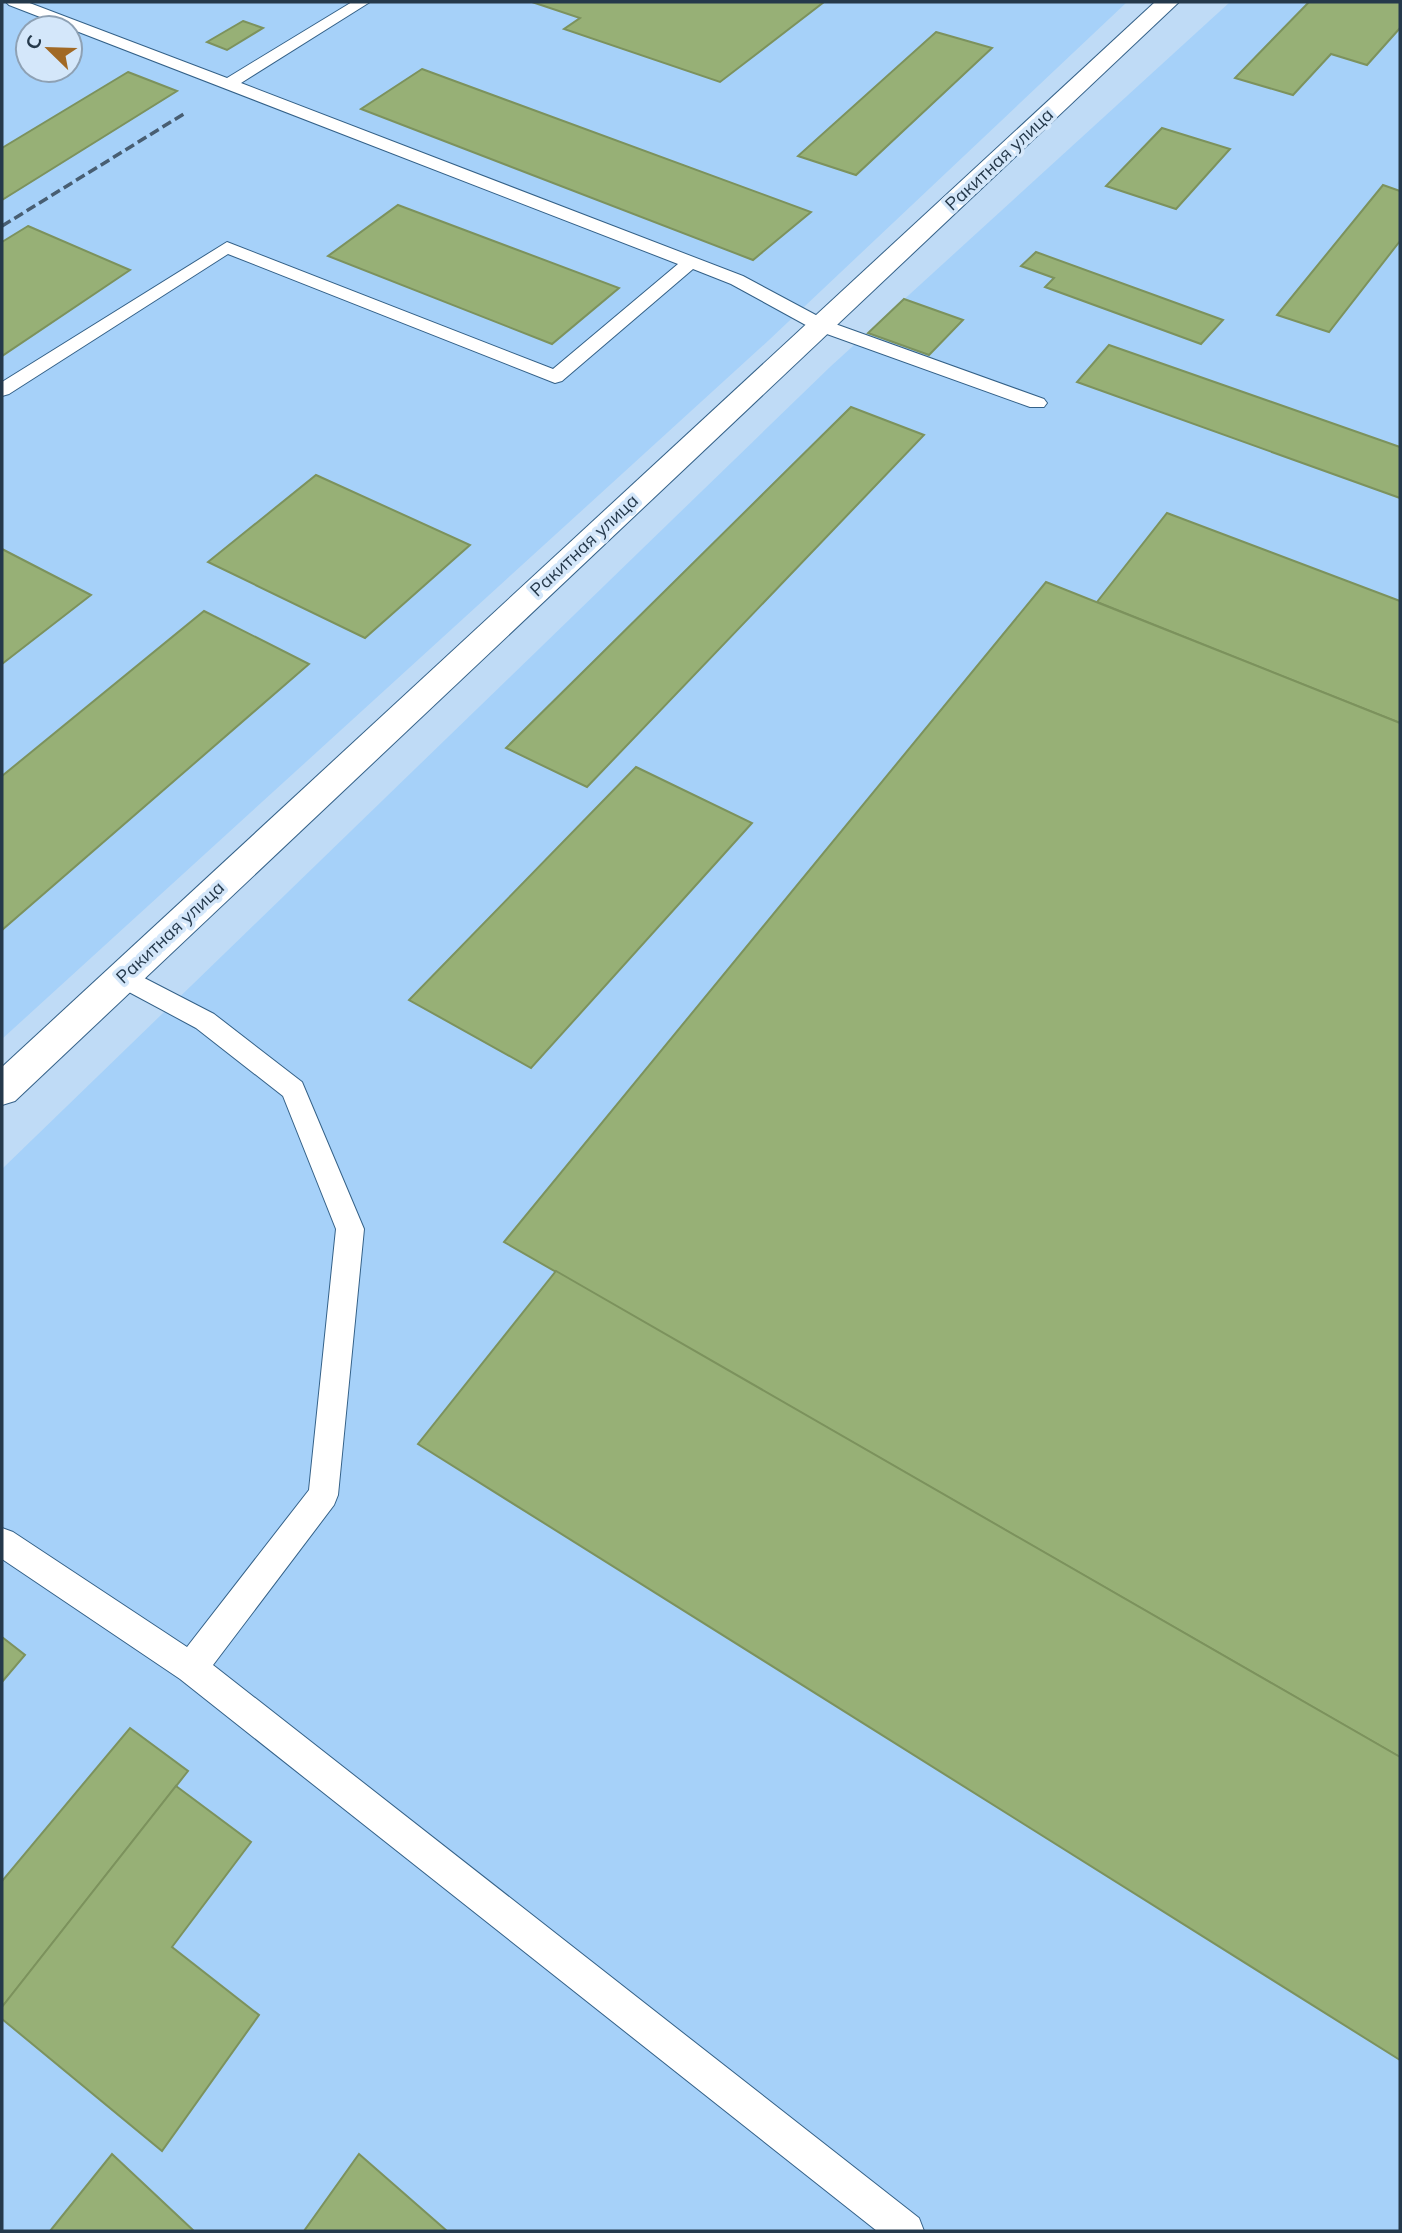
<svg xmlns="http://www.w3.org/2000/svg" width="1402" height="2233" viewBox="0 0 1402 2233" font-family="Mulish,sans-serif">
	<rect width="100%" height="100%" fill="#bfdbf6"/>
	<g fill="#a6d1f9" fill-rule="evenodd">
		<path d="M2 2H1127L769 340 2 1039ZM28 28H70V70H28Z"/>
		<polygon points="1230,2 1400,2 1400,2231 2,2231 2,1169 830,367"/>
	</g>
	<g fill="#97b076" stroke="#7c925d" stroke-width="2">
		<polygon points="532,2 824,2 720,82 564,29 580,18"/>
		<polygon points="1309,2 1400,2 1400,28 1367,65 1331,54 1293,95 1235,78"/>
		<polygon points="243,21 263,28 227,50 207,42"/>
		<polygon points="936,32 992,48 856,175 798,156"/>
		<polygon points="422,69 811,212 753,260 361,109"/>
		<polygon points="128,72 177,91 2,200 2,148"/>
		<polygon points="1162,128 1230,149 1176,209 1106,186"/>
		<polygon points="1383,185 1400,191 1400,241 1329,332 1277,315"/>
		<polygon points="398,205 619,288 552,344 328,256"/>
		<polygon points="28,226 130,270 2,356 2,242"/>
		<polygon points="1036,252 1223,320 1201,344 1045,287 1054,278 1021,266"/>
		<polygon points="904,299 963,320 929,355 868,333"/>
		<polygon points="1109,345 1400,447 1400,498 1077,382"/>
		<polygon points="851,407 924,435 587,787 506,748"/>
		<polygon points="316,475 470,545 365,638 208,562"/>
		<polygon points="1167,513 1400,601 1400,723 1097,602"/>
		<polygon points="2,549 91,595 2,664"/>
		<polygon points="1046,582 1400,723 1400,1757 504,1242"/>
		<polygon points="204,611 309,664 2,930 2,776"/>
		<polygon points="636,767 752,823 531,1068 409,1000"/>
		<polygon points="556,1271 1400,1757 1400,2060 418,1444"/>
		<polygon points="2,1637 25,1655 2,1682"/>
		<polygon points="130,1728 188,1771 2,2007 2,1881"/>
		<polygon points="176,1786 251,1842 172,1947 259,2015 162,2151 2,2019 2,2007"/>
		<polygon points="112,2154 194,2231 50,2231"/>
		<polygon points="359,2154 447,2231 304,2231"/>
	</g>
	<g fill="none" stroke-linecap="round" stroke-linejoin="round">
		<g stroke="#346188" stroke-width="2">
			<g id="lane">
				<polygon points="6,2 27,2 227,78 352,2 370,2 241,83 743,276 827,321 1044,399 1047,403 1044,407 1030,407 813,329 731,284 693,269 562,381 555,383 228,254 9,394 2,396 2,382 227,242 553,369 678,264 9,5"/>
				<polygon points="123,967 214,1014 302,1082 364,1229 338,1495 334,1505 213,1665 919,2218 924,2231 877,2231 180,1679 2,1559 2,1528 13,1532 187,1647 309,1490 336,1229 283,1096 196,1028 114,984 111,977 114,970"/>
			</g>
		</g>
		<g stroke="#346188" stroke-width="2">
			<polygon id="street" points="1155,2 1179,2 15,1101 2,1105 2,1067"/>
		</g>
		<use href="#lane" fill="#fff" fill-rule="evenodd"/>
		<use href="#street" fill="#fff" fill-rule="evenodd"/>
		<polyline stroke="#485e72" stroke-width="3.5" stroke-dasharray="10 4.5" stroke-linecap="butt" points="2,226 187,112"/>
	</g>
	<g text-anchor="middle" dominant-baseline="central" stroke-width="7" stroke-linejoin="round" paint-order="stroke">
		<g font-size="18" fill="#25394b" stroke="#d4e7fa">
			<text transform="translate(999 159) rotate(-43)">Ракитная улица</text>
			<text transform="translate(584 545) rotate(-43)">Ракитная улица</text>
			<text transform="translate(170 932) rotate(-43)">Ракитная улица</text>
		</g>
	</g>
	<rect width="1402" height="2233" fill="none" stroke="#25394b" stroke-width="7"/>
	<g transform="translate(49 49) rotate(293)"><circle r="33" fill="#d4e7fa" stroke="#8ea1b4" stroke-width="2"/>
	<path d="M0-5L12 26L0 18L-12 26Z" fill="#a16925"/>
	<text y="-10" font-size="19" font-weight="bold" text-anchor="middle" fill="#25394b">С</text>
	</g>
</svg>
